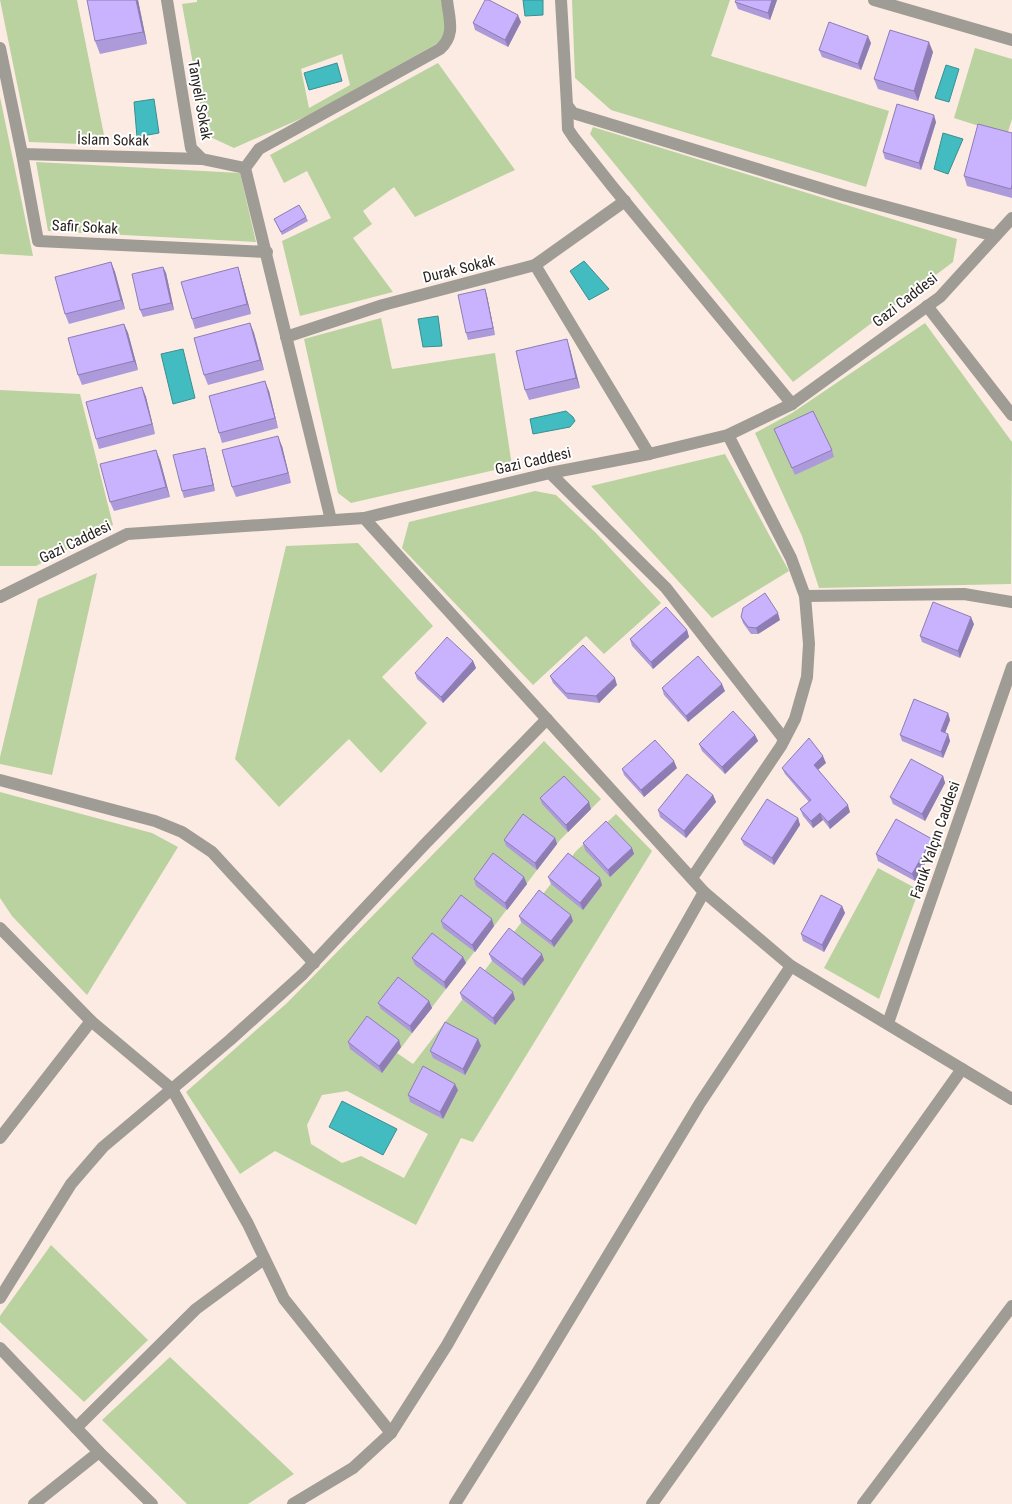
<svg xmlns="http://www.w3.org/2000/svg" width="1012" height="1504" viewBox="0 0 1012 1504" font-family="'Roboto Condensed',sans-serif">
	<rect width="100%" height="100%" fill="#fcebe2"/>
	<g fill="#bad2a0" fill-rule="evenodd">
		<polygon points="0,0 77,0 106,145 29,142"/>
		<path d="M197 0H441L447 32 438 43 307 116 234 148 206 135 182 4 197 2ZM342 54 350 85 309 108 301 69Z"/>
		<polygon points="572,0 730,0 711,56 889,111 866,187 611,110 575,78"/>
		<polygon points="975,48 1012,59 1012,119 1007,135 954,118"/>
		<polygon points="438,63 515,170 415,217 394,187 363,211 372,224 353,238 393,292 300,316 282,241 331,218 307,171 284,183 270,155"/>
		<polygon points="0,97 33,256 0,254"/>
		<polygon points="593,127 957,239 953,262 793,382 590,134"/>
		<polygon points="36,162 240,173 256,242 48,231"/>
		<polygon points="381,318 392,369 495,353 512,466 351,503 338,493 304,339"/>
		<polygon points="925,323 1012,442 1011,584 819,588 802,536 755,433 792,413"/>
		<polygon points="0,390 80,394 113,525 36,566 0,566"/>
		<polygon points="725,454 789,571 712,618 591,486"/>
		<polygon points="535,491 556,495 596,533 661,603 604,654 586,636 533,685 402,548 409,522"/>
		<polygon points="358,543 433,626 382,677 427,723 381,773 349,739 279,807 235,759 286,546"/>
		<polygon points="97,573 52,775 0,764 0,757 38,599"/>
		<path d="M544 741 601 799 560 840 397 1053 413 1064 576 851 616 814 652 851 473 1142 461 1138 416 1225 275 1151 240 1174 186 1092 287 1003ZM347 1091 428 1134 404 1178 361 1156 342 1163 311 1144 307 1125 322 1095Z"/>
		<polygon points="0,792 152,833 178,847 87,995 12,916 0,898"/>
		<polygon points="878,868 919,890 879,999 824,968"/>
		<polygon points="51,1245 148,1340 84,1402 0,1322 0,1316"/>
		<polygon points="170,1357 294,1474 248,1504 187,1504 102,1420"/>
	</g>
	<g fill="#42bcc0" stroke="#3b8e90">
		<polygon points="523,0 543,0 543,15 525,16"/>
		<polygon points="337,63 342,81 309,90 304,73"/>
		<polygon points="946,65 959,69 949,102 935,98"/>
		<polygon points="154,99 159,133 137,137 134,102"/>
		<polygon points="943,133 963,139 948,174 934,169"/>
		<polygon points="584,261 609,289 589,300 570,271"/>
		<polygon points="438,316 442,346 423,347 418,319"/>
		<polygon points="183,349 195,398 173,404 161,354"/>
		<polygon points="566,411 573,417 575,421 570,427 533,434 530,419"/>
		<polygon points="342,1101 397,1129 383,1155 329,1127"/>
	</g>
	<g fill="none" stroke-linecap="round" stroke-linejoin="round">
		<g stroke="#9f9c95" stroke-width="12">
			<polyline points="167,0 191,148 202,159 245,168"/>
			<polyline points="561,0 567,105 573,113 843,195 995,236"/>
			<polyline points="874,0 1012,40"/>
			<polyline points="0,48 22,154 38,241 267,252"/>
			<polyline points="567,105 568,129 574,138 612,186 792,404"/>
			<polyline points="22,154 202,159"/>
			<polyline points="535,265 649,454"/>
			<polyline points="927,306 1012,415"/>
			<polyline points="286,337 383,305 535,265 625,201"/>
			<polyline points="550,473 666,588 784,739"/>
			<polyline points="364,518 704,892 791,966 1012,1099"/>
			<path d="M331 520 245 168 259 149 440 49C456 35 449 19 447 0"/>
			<polyline points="805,596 964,594 1012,602"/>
			<polyline points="0,597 127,534 364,518 550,473 649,454 728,435 792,404 940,297 1012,218"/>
			<polyline points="0,780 155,821 182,832 212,852 314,963"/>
			<polyline points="692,878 781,746 795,719 807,677 809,644 805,596 791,558 728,435"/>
			<polyline points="0,928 91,1021 172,1089 248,1224 284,1299 391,1433"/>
			<polyline points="888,1023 1012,667"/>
			<polyline points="0,1138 91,1021"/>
			<polyline points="0,1298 71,1184 103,1147 230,1040 303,974 426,843 547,719"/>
			<polyline points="0,1348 99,1452 152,1504"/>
			<polyline points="76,1428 196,1309 264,1259"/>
			<polyline points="34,1504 99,1452"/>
			<polyline points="293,1504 353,1468 391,1433 447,1345 704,892"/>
			<polyline points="455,1504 537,1373 700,1103 791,966"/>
			<polyline points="652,1504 962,1069"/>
			<polyline points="863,1504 1012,1306"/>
		</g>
	</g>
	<g fill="#ad9ada">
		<polygon points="138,0 147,44 100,54 95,41"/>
		<polygon points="777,0 770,20 738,9 735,2"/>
		<polygon points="521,22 508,47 475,30 473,23"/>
		<polygon points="871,43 861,70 822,57 819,50"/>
		<polygon points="933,52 918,101 878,89 874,79"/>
		<polygon points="936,122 921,170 885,159 883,152"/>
		<polygon points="1012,133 1012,198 967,186 964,176"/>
		<polygon points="306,217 308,221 282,235 274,219"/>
		<polygon points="111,262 115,272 125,309 69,324 65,314"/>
		<polygon points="163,267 166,273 174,310 143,317 140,310"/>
		<polygon points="238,267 241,277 251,314 195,329 192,319"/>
		<polygon points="485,289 487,296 495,335 468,340 466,333"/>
		<polygon points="250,323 254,333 264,370 208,385 204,375"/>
		<polygon points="124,324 128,333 138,370 82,385 78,375"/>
		<polygon points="570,349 580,388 529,400 525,390"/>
		<polygon points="142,387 146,397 155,434 99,449 96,439"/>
		<polygon points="269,391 278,428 222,443 219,433"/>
		<polygon points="774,429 832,450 834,457 795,475"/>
		<polygon points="282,446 291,483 236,497 232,487"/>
		<polygon points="207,455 215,491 184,498 182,491"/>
		<polygon points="160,460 170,497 114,511 110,502"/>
		<polygon points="741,617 780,620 758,634 751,634 743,623"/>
		<polygon points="974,624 960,658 922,642 920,636"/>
		<polygon points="687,630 689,637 653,669 632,646 630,639"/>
		<polygon points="473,661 476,668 443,703 417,679 415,673"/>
		<polygon points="550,676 617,685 599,703 568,699 553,683"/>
		<polygon points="662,688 725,691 688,722 664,695"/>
		<polygon points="948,713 950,720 945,733 948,734 950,741 943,758 902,741 900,735"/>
		<polygon points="755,735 758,741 725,774 702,751 699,744"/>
		<polygon points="826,763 818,770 850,812 830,829 823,820 813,828 803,816 800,809 809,802 785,774 782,768"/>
		<polygon points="677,768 644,797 624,775 622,769"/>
		<polygon points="943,776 945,783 925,821 893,804 890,797"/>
		<polygon points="713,795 716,802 686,838 660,817 658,810"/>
		<polygon points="540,798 591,809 568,832 542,804"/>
		<polygon points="798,818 800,825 774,865 744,845 741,839"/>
		<polygon points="555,838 557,844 537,870 506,846 504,840"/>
		<polygon points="583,843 632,848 634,854 610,877 585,850"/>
		<polygon points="935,846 915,881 878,861 876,854"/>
		<polygon points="548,877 602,885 583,910 551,884"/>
		<polygon points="474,879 527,884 507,910 476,886"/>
		<polygon points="842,906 845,913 824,952 803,941 801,934"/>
		<polygon points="519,916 573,921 554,947 521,922"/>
		<polygon points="441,921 494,926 475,952 443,928"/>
		<polygon points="489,954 544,960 524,986 492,961"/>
		<polygon points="463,957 466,963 446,989 415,965 412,958"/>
		<polygon points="460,993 515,999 495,1025 462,999"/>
		<polygon points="429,1001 432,1008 412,1033 381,1009 378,1003"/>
		<polygon points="478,1039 481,1046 465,1075 433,1058 430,1051"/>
		<polygon points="348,1042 401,1047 382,1073 350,1049"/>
		<polygon points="458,1090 443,1119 410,1102 408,1095"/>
	</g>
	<g fill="#8d7db2">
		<polygon points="136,0 138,0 147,44 143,32"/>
		<polygon points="772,0 777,0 770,20 768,13"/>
		<polygon points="518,15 521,22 508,47 505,40"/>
		<polygon points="868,36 871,43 861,70 858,64"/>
		<polygon points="929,42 933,52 918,101 914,91"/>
		<polygon points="934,115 936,122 921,170 919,163"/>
		<polygon points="111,262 115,272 125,309 121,300"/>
		<polygon points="163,267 166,273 174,310 171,303"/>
		<polygon points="238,267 241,277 251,314 247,304"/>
		<polygon points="485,289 487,296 495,335 493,328"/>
		<polygon points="250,323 254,333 264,370 260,360"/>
		<polygon points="124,324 128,333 138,370 134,361"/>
		<polygon points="567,339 570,349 580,388 576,378"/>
		<polygon points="265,381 269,391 278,428 275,418"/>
		<polygon points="142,387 146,397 155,434 152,424"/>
		<polygon points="278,436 282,446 291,483 288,473"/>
		<polygon points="205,448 207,455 215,491 213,485"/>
		<polygon points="156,450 160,460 170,497 166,487"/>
		<polygon points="778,613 780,620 758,634 756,628"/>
		<polygon points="971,617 974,624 960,658 958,651"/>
		<polygon points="687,630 689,637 653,669 651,662"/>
		<polygon points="473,661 476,668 443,703 441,697"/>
		<polygon points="615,678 617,685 599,703 596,696"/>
		<polygon points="722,684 725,691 688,722 686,716"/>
		<polygon points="948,713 950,720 943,738 941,731"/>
		<polygon points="948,734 950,741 943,758 941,752"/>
		<polygon points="755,735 758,741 725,774 722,767"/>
		<polygon points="823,756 826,763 816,771 814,765"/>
		<polygon points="674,761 677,768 644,797 641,790"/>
		<polygon points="943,776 945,783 925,821 922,814"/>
		<polygon points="713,795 716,802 686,838 684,831"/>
		<polygon points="589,802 591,809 568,832 566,825"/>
		<polygon points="848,805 850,812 830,829 828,822"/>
		<polygon points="820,813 823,820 813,828 811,821"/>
		<polygon points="798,818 800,825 774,865 772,858"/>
		<polygon points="555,838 557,844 537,870 535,863"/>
		<polygon points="932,839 935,846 915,881 912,874"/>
		<polygon points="632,848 634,854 610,877 608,870"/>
		<polygon points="524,877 527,884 507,910 505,903"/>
		<polygon points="600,878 602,885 583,910 580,903"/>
		<polygon points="842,906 845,913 824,952 822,945"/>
		<polygon points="571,915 573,921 554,947 551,941"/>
		<polygon points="492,919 494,926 475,952 472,945"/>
		<polygon points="542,954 544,960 524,986 522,979"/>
		<polygon points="463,957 466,963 446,989 444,982"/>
		<polygon points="513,992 515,999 495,1025 493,1018"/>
		<polygon points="429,1001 432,1008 412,1033 410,1026"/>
		<polygon points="478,1039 481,1046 465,1075 463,1069"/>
		<polygon points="399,1040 401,1047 382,1073 379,1066"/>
		<polygon points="455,1084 458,1090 443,1119 440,1112"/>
	</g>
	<g fill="#c9b3fe" stroke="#8d7db2">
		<polygon points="87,0 136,0 143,32 95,41"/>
		<polygon points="485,0 489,0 518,15 505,40 473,23"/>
		<polygon points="736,0 772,0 768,13 735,2"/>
		<polygon points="829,22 868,36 858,64 819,50"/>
		<polygon points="890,30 929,42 914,91 874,79"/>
		<polygon points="897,104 934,115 919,163 883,152"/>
		<polygon points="978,124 1012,133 1012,185 1011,189 964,176"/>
		<polygon points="299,205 306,217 281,232 274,219"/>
		<polygon points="111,262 121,300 65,314 55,277"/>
		<polygon points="163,267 171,303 140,310 132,274"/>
		<polygon points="238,267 247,304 192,319 181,282"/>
		<polygon points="485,289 493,328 466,333 458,295"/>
		<polygon points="250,323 260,360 204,375 194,338"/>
		<polygon points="124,324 134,361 78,375 68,338"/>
		<polygon points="567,339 576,378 525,390 516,351"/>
		<polygon points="265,381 275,418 219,433 209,396"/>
		<polygon points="142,387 152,424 96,439 86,402"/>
		<polygon points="813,411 832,450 792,468 774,429"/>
		<polygon points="278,436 288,473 232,487 222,450"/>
		<polygon points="205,448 213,485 182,491 173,455"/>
		<polygon points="156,450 166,487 110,502 100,464"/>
		<polygon points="765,593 778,613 756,628 748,627 741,617 743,608"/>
		<polygon points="933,602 971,617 958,651 920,636"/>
		<polygon points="666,607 687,630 651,662 630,639"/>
		<polygon points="447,637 473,661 441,697 415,673"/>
		<polygon points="583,645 615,678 596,696 566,693 550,676"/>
		<polygon points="698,656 722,684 686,716 662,688"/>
		<polygon points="914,699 948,713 941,731 948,734 941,752 900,735"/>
		<polygon points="733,711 755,735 722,767 699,744"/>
		<polygon points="809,738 823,756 814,765 848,805 828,822 820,813 811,821 800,809 811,800 782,768"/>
		<polygon points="655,740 674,761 641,790 622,769"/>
		<polygon points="911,759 943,776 922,814 890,797"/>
		<polygon points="687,774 713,795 684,831 658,810"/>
		<polygon points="564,776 589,802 566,825 540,798"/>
		<polygon points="767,799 798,818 772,858 741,839"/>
		<polygon points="523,814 555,838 535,863 504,840"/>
		<polygon points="896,819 932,839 912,874 876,854"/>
		<polygon points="606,821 632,848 608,870 583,843"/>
		<polygon points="493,853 524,877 505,903 474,879"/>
		<polygon points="568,853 600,878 580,903 548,877"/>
		<polygon points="539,890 571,915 551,941 519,916"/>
		<polygon points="461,895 492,919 472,945 441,921"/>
		<polygon points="821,895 842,906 822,945 801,934"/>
		<polygon points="509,928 542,954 522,979 489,954"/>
		<polygon points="432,933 463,957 444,982 412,958"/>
		<polygon points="480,967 513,992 493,1018 460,993"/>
		<polygon points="398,977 429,1001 410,1026 378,1003"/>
		<polygon points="367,1016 399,1040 379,1066 348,1042"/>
		<polygon points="445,1022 478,1039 463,1069 430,1051"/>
		<polygon points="423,1066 455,1084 440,1112 408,1095"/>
	</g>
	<g text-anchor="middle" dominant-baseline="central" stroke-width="4" stroke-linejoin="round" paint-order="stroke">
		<g font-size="15" fill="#2a2420" stroke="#fff">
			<text transform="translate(200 100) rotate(80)">Tanyeli Sokak</text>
			<text transform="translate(113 140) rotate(1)">İslam Sokak</text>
			<text transform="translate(85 227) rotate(3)">Safir Sokak</text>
			<text transform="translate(459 269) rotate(-14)">Durak Sokak</text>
			<text transform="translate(905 300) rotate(-38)">Gazi Caddesi</text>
			<text transform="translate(533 461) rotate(-13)">Gazi Caddesi</text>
			<text transform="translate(75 542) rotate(-26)">Gazi Caddesi</text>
			<text transform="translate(935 840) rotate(-71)">Faruk Yalçın Caddesi</text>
		</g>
	</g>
</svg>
